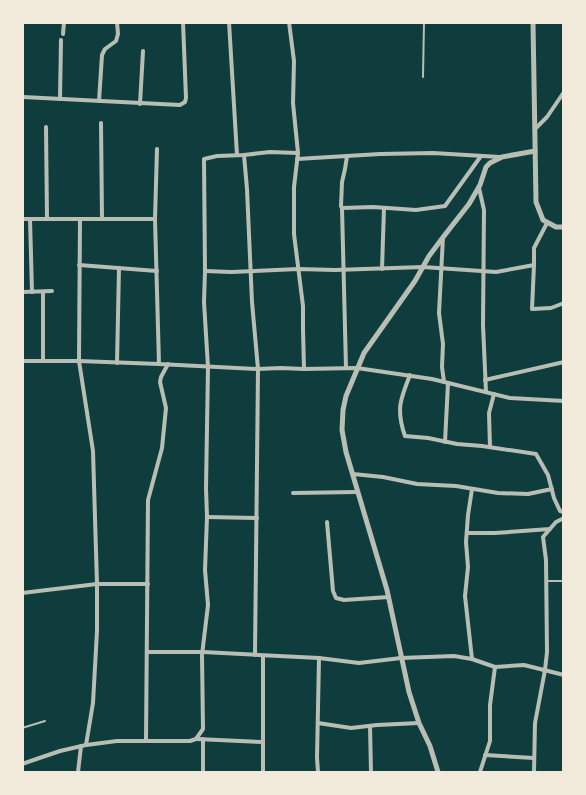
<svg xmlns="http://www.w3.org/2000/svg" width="586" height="795" viewBox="0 0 586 795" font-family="'Open Sans',sans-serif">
	<rect width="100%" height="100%" fill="#0f3d3e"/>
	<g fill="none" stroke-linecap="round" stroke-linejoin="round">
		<g stroke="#b8beb3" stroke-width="2">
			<polyline points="423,77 424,22"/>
			<polyline points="547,581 564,581"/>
			<polyline points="22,728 45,721"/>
		</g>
		<g stroke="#b8beb3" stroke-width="4">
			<polyline points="229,22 237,155"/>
			<polyline points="289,22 294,61 293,103 298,153 294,187 294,234 303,306 303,329 304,369 357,368 432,379 510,398 564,401"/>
			<polyline points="63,34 64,22"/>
			<polyline points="23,97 180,105 185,102 186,98 183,22"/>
			<polyline points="60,99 61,40"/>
			<polyline points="99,101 102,55 105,49 116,41 118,34 117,22"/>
			<polyline points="140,104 143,51"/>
			<polyline points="101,123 102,219"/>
			<polyline points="46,127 47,219"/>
			<polyline points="535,129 547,117 564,92"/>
			<polyline points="244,155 247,189 252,302 258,369 255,655"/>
			<polyline points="297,159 380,154 433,153 500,157"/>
			<polyline points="479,188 484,210 483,325 486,392"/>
			<polyline points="342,208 341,206 342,182 345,169 347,156"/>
			<polyline points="22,219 155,219 159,364 258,369 281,368 304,369"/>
			<polyline points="30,219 32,292"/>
			<polyline points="80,219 79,361 93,451 97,584 97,631 93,703 86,745"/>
			<polyline points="155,219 157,149"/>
			<polyline points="443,237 439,313 443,344 442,367 444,382"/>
			<polyline points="79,265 157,271"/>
			<polyline points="534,265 532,309 551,308 564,303"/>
			<polyline points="382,269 384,208"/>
			<polyline points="205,271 231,272 298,269 335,270 423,267 496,272 534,265 534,248 547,223"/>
			<polyline points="22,292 52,291"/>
			<polyline points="43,292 43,361"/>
			<polyline points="22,361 79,361 159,364"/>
			<polyline points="117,363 119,268"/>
			<polyline points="346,368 342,208 373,207 416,210 445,206 481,156"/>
			<path d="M410 375C400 400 396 410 405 436L428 438 457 444 482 446 536 454 548 475 554 498 560 511 564 512"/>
			<polyline points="485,380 564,362"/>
			<polyline points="445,442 448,383"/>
			<polyline points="490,447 489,413 494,394"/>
			<polyline points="353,474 383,477 417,484 456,486 498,493 528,494 552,489"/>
			<polyline points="472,489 468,515 466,542 468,567 465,596 472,659"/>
			<polyline points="293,493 357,492"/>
			<polyline points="207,517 257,518"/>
			<polyline points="327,522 333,591 336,598 344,600 389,597"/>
			<polyline points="467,533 495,533 550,529"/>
			<polyline points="22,593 97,584 148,584"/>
			<polyline points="147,652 203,652 319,658 359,663 401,658 454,656 472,659 495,667 524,665 564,675"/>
			<polyline points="318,723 351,728 377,725 419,723"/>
			<polyline points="370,726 371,772"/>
			<polyline points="197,739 262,742"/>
			<polyline points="146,741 148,500 162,448 166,408 160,382 161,377 168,364"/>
			<polyline points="485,755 534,758"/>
			<polyline points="22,764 60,751 86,745 117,741 190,741 196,739 203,729 202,655 208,605 205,570 207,517 206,488 208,367 204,302 205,271 204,159 217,156 244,155 270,152 298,153"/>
			<polyline points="78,772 81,746"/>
			<polyline points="203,772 203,739"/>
			<polyline points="263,772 263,656"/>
			<polyline points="318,772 317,758 319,658"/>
			<polyline points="480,772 490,741 490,705 495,667"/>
			<polyline points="534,772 535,723 545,670 547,652 546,560 543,537 556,522 564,518"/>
		</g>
		<g stroke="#b8beb3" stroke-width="5">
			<polyline points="533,22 536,202 543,220 556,227 564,227"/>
			<polyline points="438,772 430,746 419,723 409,692 387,590 346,452 342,430 343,410 346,396 364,353 415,281 429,256 444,236 469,204 480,185 486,167 490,163 502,157 535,151"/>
		</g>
	</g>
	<rect width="586" height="795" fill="none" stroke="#f1e9da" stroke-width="48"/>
</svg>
